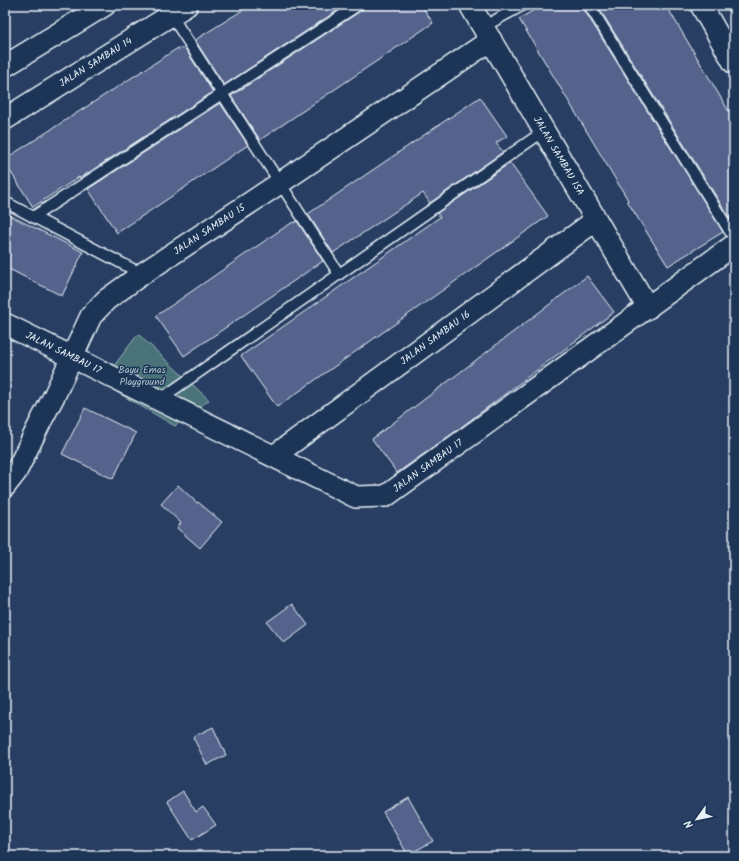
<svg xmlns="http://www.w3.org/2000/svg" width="739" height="861" viewBox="0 0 739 861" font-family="Kalam,sans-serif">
	<rect width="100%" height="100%" fill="#283e62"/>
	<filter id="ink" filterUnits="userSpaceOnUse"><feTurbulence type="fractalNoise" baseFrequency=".025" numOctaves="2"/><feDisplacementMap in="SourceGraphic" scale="8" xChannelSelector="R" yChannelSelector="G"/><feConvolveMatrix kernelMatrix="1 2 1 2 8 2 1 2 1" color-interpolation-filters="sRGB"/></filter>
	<g filter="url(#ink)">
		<polygon fill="#4a7378" stroke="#99b2b8" points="138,334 209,400 175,426 101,383"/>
		<g fill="#54648c" stroke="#e8f1f8">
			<polygon points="251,5 346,5 224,85 195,40"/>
			<polygon points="364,5 421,5 433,23 260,140 231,96 362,10 364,8"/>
			<polygon points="542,5 583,5 583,8 723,232 668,266 627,201 628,200 519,19"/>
			<polygon points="597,5 666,5 734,120 734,225"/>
			<polygon points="184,47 213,92 80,178 79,177 33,207 5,163 5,159 178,48 179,50"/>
			<polygon points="480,97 507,136 496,143 503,152 430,203 423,193 333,253 308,214"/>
			<polygon points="220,103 248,145 117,233 88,189"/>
			<polygon points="510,163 548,216 277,407 241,356 440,217 437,213"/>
			<polygon points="5,213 83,252 62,296 5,267"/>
			<polygon points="297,221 323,261 184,356 156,316 279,231 293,222 294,223"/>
			<polygon points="587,276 614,312 452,434 397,473 372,439"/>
			<polygon points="85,408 136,433 113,479 62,454"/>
			<polygon points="178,485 197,503 198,502 222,522 200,548 177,528 181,523 161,504"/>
			<polygon points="292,604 308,625 284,643 267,622"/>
			<polygon points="213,727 226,755 207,765 193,737"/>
			<polygon points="183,791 196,812 203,807 216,825 192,840 167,802"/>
			<polygon points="408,797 433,841 408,855 383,812"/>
		</g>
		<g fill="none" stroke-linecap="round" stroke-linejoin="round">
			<g stroke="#e8f1f8" stroke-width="13">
				<g id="service">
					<polyline points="589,5 734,238"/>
					<polyline points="171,15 339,274"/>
					<polyline points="483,27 523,5"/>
					<polyline points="5,202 142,274"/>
					<polyline points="33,217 358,5"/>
					<polyline points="159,400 544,131"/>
				</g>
			</g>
			<g stroke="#e8f1f8" stroke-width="24">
				<g id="minor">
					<path id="s1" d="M470 5 648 308"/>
					<polyline points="701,5 734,63"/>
					<polyline points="5,66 105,5"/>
					<path id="s2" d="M5 119 187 5"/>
					<path id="s3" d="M5 324 356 497 386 496 734 245"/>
					<path id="s4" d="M274 456 596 220"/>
					<path id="s5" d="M5 486 16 472 40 423 55 394 91 316 106 300 142 274 280 183 491 40"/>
				</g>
			</g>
			<use href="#service" stroke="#1d3557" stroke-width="10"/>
			<use href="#minor" stroke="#1d3557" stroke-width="21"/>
		</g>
	</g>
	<g text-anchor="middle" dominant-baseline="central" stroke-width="3" stroke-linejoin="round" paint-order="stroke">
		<g font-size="10" fill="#e8f1f8" stroke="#1d3557">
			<text stroke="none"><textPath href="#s2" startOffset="107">JALAN SAMBAU 14</textPath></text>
			<text stroke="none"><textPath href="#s1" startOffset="175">JALAN SAMBAU 15A</textPath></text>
			<text stroke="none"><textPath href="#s5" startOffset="338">JALAN SAMBAU 15</textPath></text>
			<text stroke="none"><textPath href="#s4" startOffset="200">JALAN SAMBAU 16</textPath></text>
			<text stroke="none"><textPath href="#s3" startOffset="65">JALAN SAMBAU 17</textPath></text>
			<text stroke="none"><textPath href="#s3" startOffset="473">JALAN SAMBAU 17</textPath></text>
		</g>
		<g font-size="10" fill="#b1c5cb" stroke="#1d3557">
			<text x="142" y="370">Bayu Emas<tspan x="142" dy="12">Playground</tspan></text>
		</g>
	</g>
	<rect width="739" height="861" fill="none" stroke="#1d3557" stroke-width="20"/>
	<rect x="10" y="10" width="719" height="841" fill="none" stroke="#e8f1f8" stroke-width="1.5" filter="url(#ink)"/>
	<g transform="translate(697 819) rotate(237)" stroke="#1d3557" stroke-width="3" paint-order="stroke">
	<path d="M0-3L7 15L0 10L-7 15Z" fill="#e8f1f8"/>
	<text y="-6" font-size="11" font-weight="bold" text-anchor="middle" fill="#e8f1f8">N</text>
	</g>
</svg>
